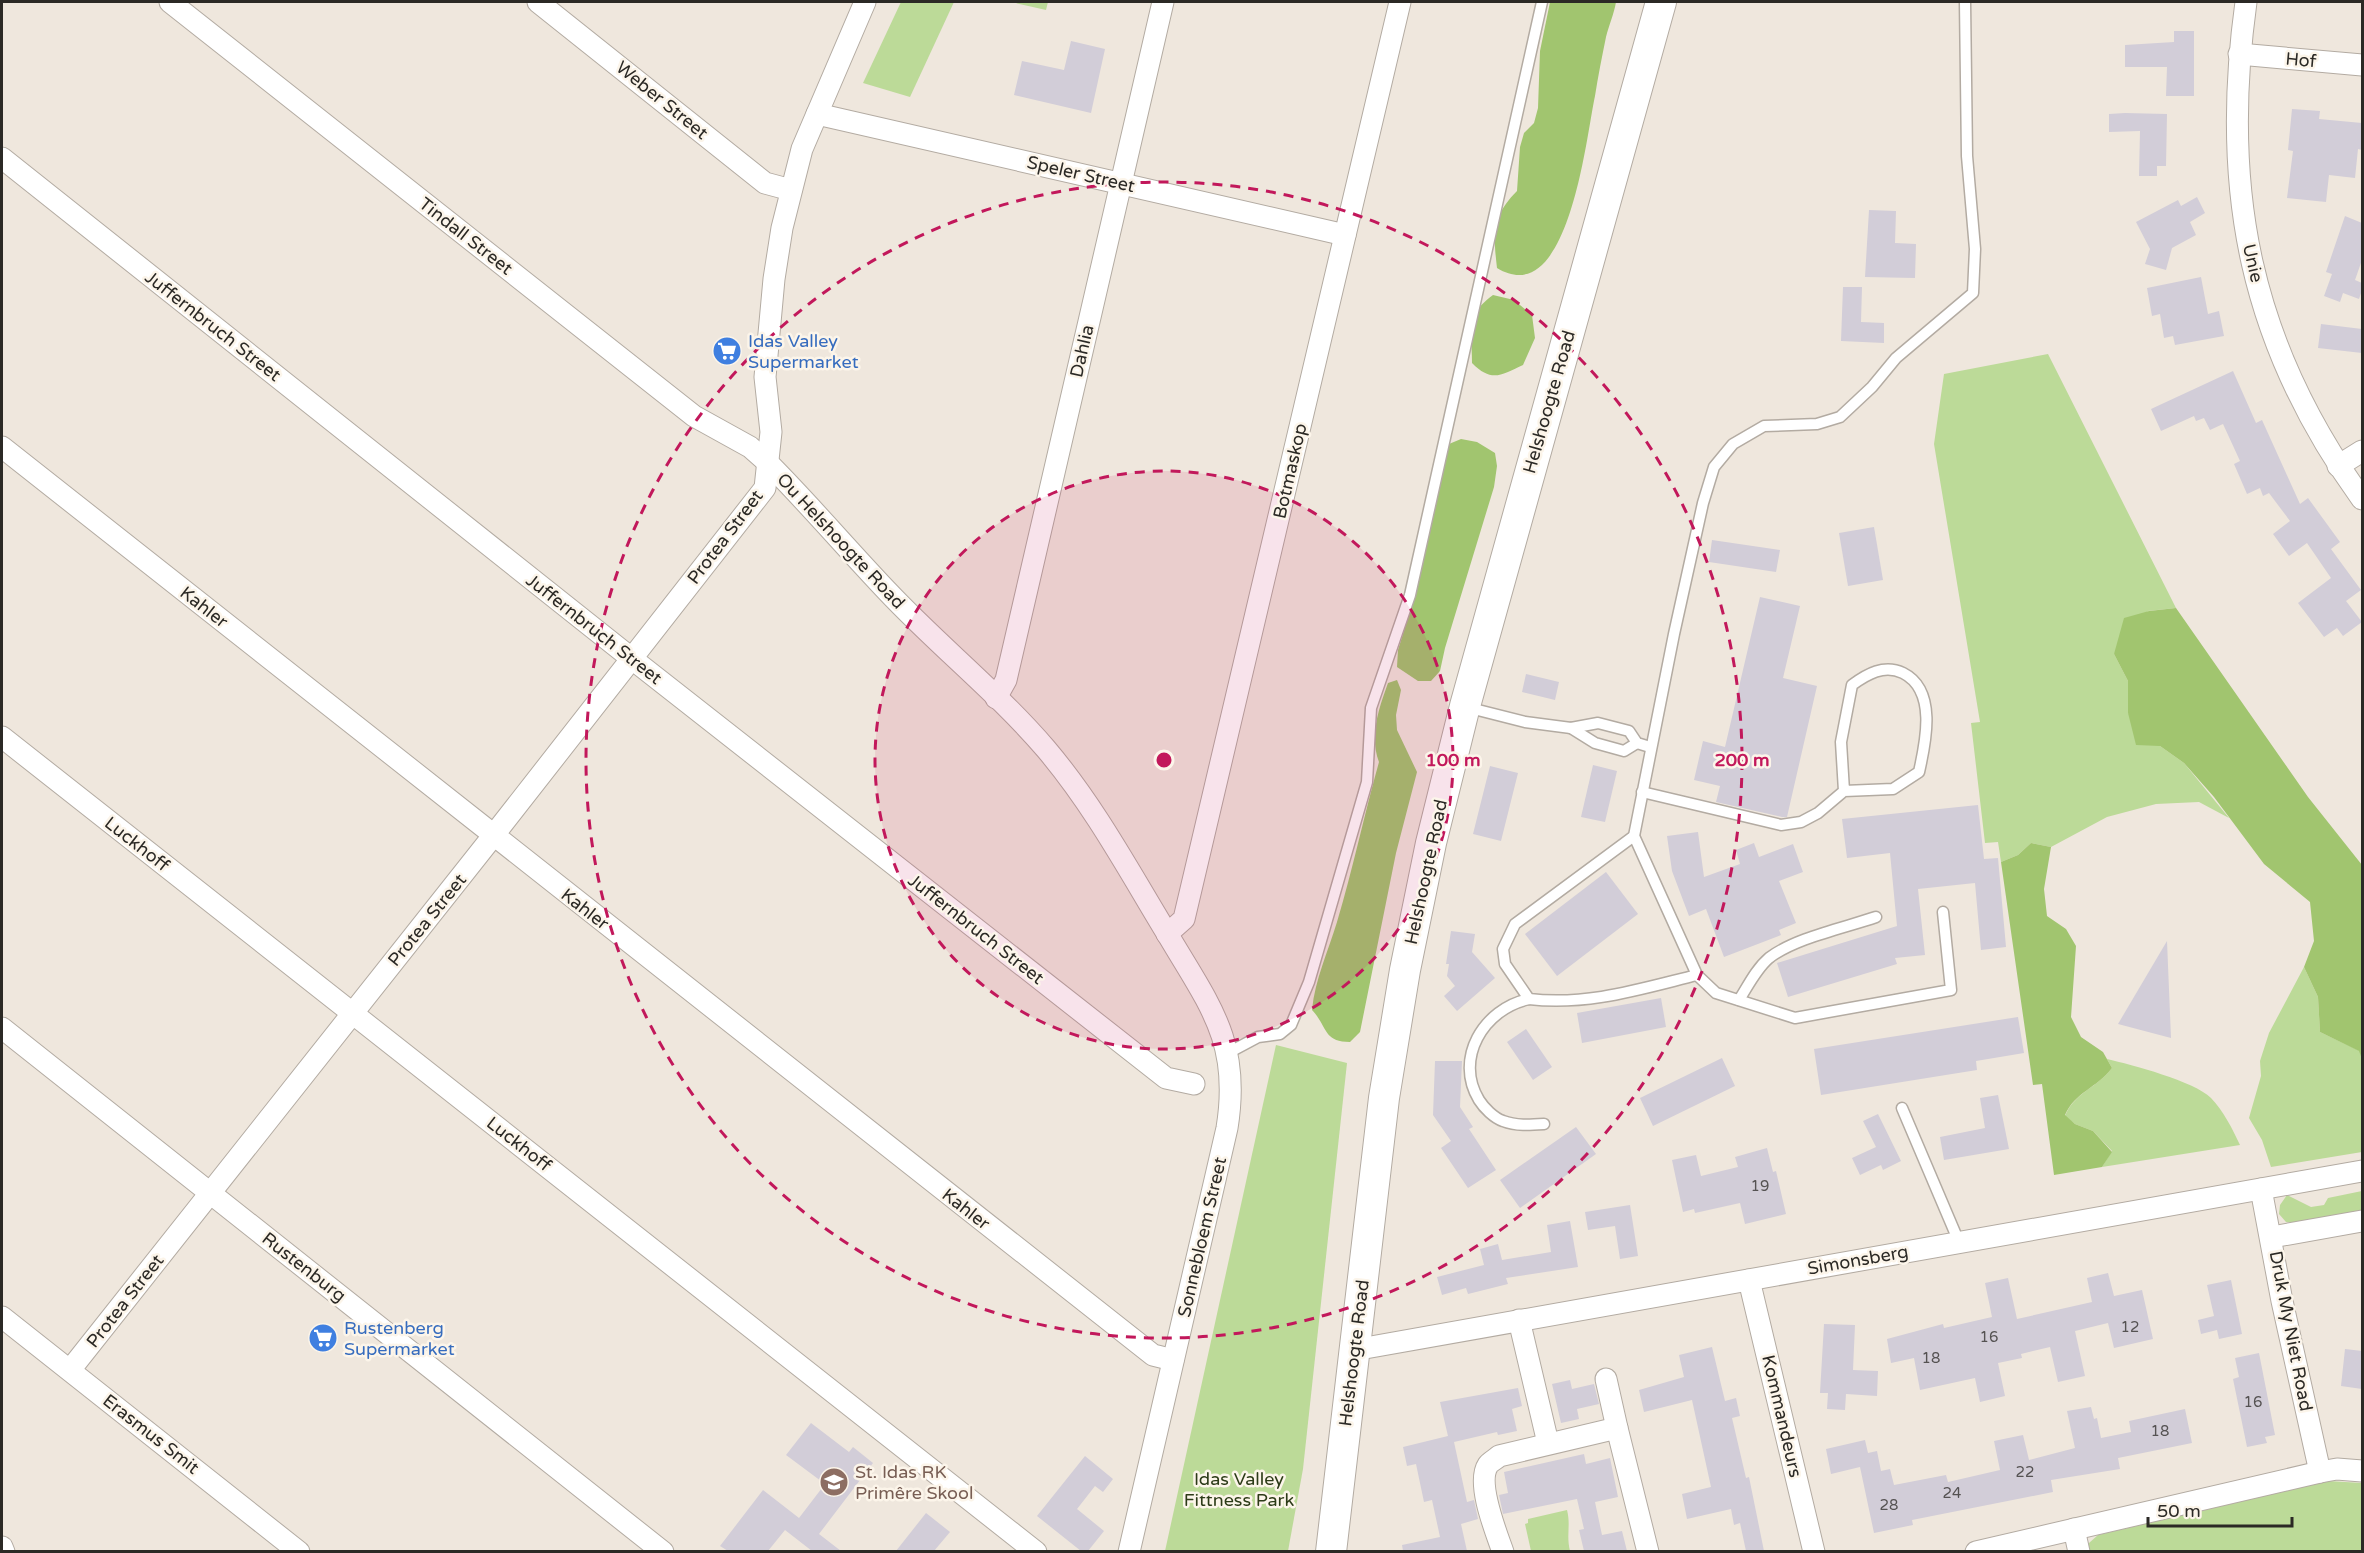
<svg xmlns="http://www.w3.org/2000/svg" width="2364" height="1553" viewBox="0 0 2364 1553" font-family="'Varela Round',sans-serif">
	<rect width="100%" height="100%" fill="#efe7dd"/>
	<g fill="#bcda98">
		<polygon points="901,2 954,2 910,97 863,83"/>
		<polygon points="1011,2 1048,2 1046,10"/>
		<polygon points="2048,354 2176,608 2148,611 2114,654 2128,681 2128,713 2160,746 2184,763 2229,818 2199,802 2156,804 2107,817 2051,847 2031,843 2018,855 2001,862 1998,842 1985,843 1971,723 1980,722 1934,444 1944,374"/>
		<polygon points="2304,967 2318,997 2320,1032 2360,1051 2362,1059 2362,1152 2271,1167 2262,1140 2249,1118 2261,1076 2260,1061 2269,1033"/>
		<polygon points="1276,1045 1347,1063 1303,1469 1288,1551 1165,1551"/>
		<path d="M2107 1059C2132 1065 2194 1081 2211 1098 2224 1112 2232 1128 2240 1145L2102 1167 2112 1151 2093 1131 2075 1124 2065 1116C2075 1092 2097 1088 2112 1068Z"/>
		<polygon points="2362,1191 2362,1210 2297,1223 2286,1222 2279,1214 2280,1205 2287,1195 2311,1207 2324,1205 2328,1198"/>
		<polygon points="2328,1481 2362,1483 2362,1551 2088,1552 2089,1543 2098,1535"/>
		<path d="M1567 1510C1571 1525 1566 1535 1570 1551H1531L1525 1524 1528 1523V1519Z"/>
	</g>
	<g fill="#a1c56f">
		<path d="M1550 2H1616C1614 14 1609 25 1606 37 1602 57 1598 76 1595 96 1586 137 1569 312 1497 268 1493 233 1492 216 1517 191L1520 147 1524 133 1534 123 1538 108 1540 51Z"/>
		<path d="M1493 295 1514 300 1532 315 1535 338 1523 365C1501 375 1492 383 1472 363 1472 332 1465 315 1493 295Z"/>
		<polygon points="1461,439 1477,442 1495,453 1497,466 1494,487 1445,648 1440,671 1431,681 1418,681 1397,667 1398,650 1412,605 1449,444"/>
		<polygon points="2176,608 2308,797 2362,865 2362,1059 2359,1051 2320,1032 2318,997 2304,967 2314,941 2310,902 2264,864 2214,797 2184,763 2160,746 2136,745 2128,713 2128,681 2114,654 2124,618 2149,611"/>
		<path d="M1397 680 1401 690 1396 715 1397 730 1417 772 1396 853 1360 1032 1350 1042C1323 1042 1328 1027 1312 1010 1315 979 1328 952 1337 922 1353 869 1364 815 1379 762 1369 736 1379 708 1388 683Z"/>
		<path d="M2031 843 2051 847 2044 889 2047 916 2066 929 2076 946 2071 1017 2081 1037 2103 1052 2112 1068C2097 1088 2075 1092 2065 1115L2075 1124 2093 1131 2112 1152 2102 1167 2054 1175 2042 1084 2033 1085 2001 862 2018 855Z"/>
	</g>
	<g fill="#d2cdd8">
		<polygon points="2174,31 2194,31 2194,96 2166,96 2167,67 2125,67 2125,45 2174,42"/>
		<polygon points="1071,41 1105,49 1091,113 1014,95 1022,61 1064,70"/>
		<polygon points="2292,109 2320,111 2319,119 2362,123 2362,150 2358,149 2355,178 2329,175 2326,202 2287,198 2293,151 2288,150"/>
		<polygon points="2125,113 2167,114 2166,166 2157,166 2157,176 2139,176 2140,131 2109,132 2109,114"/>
		<polygon points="2197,197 2205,213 2190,222 2196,235 2172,248 2166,270 2145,264 2150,249 2136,222 2178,200 2181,206"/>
		<polygon points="1869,210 1896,211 1895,243 1916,244 1915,278 1865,277"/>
		<polygon points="2345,216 2362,223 2362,260 2355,280 2362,283 2362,290 2359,299 2343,293 2340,302 2324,296 2332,274 2326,272"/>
		<polygon points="2201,277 2208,314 2219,311 2224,336 2175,345 2173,336 2164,338 2160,314 2152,316 2147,288"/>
		<polygon points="1843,287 1862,287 1861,322 1884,323 1884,343 1841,341"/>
		<polygon points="2321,324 2362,329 2362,353 2318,348"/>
		<polygon points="2233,371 2256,423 2262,420 2300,504 2308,498 2340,542 2331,549 2361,590 2346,601 2362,622 2343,636 2337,628 2324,637 2298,603 2331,578 2307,543 2289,556 2273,534 2290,521 2269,493 2263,496 2260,488 2247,494 2234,464 2240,461 2223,424 2210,430 2204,418 2196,421 2194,416 2161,431 2151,409"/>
		<polygon points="1874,527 1883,580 1848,586 1839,533"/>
		<polygon points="1712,540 1780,550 1776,572 1709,562"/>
		<polygon points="1760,597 1800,606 1783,678 1817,686 1787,817 1782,817 1716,802 1720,786 1694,780 1703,741 1725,747"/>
		<polygon points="1526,674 1559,682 1555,700 1522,692"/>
		<polygon points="1593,765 1617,771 1605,822 1581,817"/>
		<polygon points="1490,766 1518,773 1501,841 1473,834"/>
		<polygon points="1978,805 1984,859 1998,858 2006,947 1981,950 1975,883 1918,889 1925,955 1895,958 1897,964 1788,997 1777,963 1897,926 1890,853 1847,858 1842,819"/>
		<polygon points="1698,832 1704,877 1740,864 1736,850 1754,843 1759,857 1793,844 1803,872 1779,881 1796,923 1779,930 1781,935 1724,957 1706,909 1689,916 1672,871 1667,836"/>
		<polygon points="1606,872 1638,914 1557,976 1525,934"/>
		<polygon points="1451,931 1475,934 1472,952 1495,978 1457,1011 1444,996 1455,986 1447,976 1449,964 1446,964"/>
		<polygon points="2167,941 2171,1038 2118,1024"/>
		<polygon points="1661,998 1666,1027 1582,1043 1577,1013"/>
		<polygon points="2018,1017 2024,1053 1976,1061 1977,1070 1821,1095 1814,1049"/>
		<polygon points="1526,1029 1552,1067 1533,1080 1507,1042"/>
		<polygon points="1722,1058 1735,1086 1653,1126 1640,1098"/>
		<polygon points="1435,1061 1462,1061 1460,1107 1473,1127 1469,1129 1496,1170 1468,1188 1441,1148 1451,1141 1433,1115"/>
		<polygon points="1998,1095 2009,1149 1944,1160 1940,1137 1985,1128 1980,1098"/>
		<polygon points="1878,1114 1901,1161 1883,1170 1881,1165 1860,1175 1852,1158 1876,1147 1863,1121"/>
		<polygon points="1576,1127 1596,1154 1520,1208 1500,1180"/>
		<polygon points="1767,1148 1773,1172 1776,1171 1786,1214 1745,1224 1740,1203 1695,1213 1694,1209 1683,1212 1672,1160 1696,1155 1701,1176 1738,1167 1735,1157"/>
		<polygon points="1630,1205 1638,1256 1620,1259 1615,1226 1588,1230 1585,1212"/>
		<polygon points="1570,1221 1578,1267 1506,1278 1508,1284 1468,1294 1466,1288 1442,1295 1437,1277 1484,1265 1480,1249 1498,1244 1502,1260 1551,1252 1547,1225"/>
		<polygon points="2108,1273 2114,1296 2142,1290 2153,1339 2114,1348 2108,1323 2075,1331 2085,1376 2058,1382 2050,1347 2021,1354 2022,1358 1998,1363 2005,1396 1980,1402 1975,1378 1920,1390 1914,1358 1891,1363 1887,1339 1943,1324 1944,1328 1992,1317 1985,1283 2008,1278 2017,1319 2092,1302 2087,1278"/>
		<polygon points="2231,1280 2242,1334 2219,1339 2217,1330 2201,1334 2198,1320 2214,1316 2207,1285"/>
		<polygon points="1824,1324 1855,1325 1853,1370 1878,1371 1877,1396 1846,1394 1845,1410 1827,1409 1828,1393 1820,1393"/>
		<polygon points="1712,1347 1725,1401 1736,1398 1740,1416 1732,1418 1746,1478 1749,1477 1764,1551 1746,1551 1740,1523 1734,1525 1731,1509 1687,1519 1682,1494 1711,1487 1692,1400 1644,1412 1639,1390 1684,1377 1679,1355"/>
		<polygon points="2345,1349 2362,1351 2362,1389 2341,1386"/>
		<polygon points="2259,1353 2275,1435 2265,1437 2267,1443 2247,1447 2233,1379 2239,1377 2235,1358"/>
		<polygon points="1570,1380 1572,1389 1594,1384 1599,1404 1577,1409 1579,1419 1561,1423 1552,1384"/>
		<polygon points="1518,1388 1522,1406 1512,1409 1517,1431 1498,1435 1497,1432 1454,1442 1467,1502 1474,1500 1478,1519 1461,1524 1467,1551 1403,1551 1402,1545 1440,1537 1432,1500 1424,1502 1416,1464 1407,1466 1403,1447 1448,1436 1440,1402"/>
		<polygon points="2091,1407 2094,1419 2097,1418 2101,1438 2131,1432 2129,1421 2185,1409 2192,1443 2118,1458 2120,1469 2051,1480 2053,1492 1912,1520 1913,1525 1874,1533 1860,1467 1831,1474 1826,1449 1865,1440 1868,1453 1877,1451 1881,1471 1890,1469 1894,1485 1946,1475 1948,1482 2000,1470 1994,1441 2023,1435 2029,1460 2075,1448 2067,1411"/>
		<polygon points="811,1423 849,1452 853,1447 873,1463 819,1534 841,1551 812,1551 785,1530 768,1551 728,1551 720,1546 763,1490 799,1518 825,1484 786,1455"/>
		<polygon points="1584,1454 1586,1464 1610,1458 1618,1497 1595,1502 1602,1535 1622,1531 1627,1551 1584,1551 1579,1530 1584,1529 1577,1499 1503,1514 1499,1495 1508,1493 1504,1472"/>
		<polygon points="1085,1456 1113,1479 1103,1492 1095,1486 1077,1509 1104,1531 1088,1551 1081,1551 1037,1516"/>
		<polygon points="926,1513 950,1532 934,1551 896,1551"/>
	</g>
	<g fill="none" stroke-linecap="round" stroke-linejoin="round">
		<g stroke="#b3aba2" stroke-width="13">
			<g id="service">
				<polyline points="1466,707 1525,722 1571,728 1598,723 1629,731 1637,743 1650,747"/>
				<polyline points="1571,728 1595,743 1624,751 1637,743"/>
				<path d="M1642 792 1781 825 1801 822 1818 813 1844 791 1893 789 1919 772C1926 741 1937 690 1903 673 1884 664 1867 674 1852 685L1841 742 1844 791"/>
				<path d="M1634 836 1515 924 1503 949 1505 964 1529 999C1587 1006 1640 989 1697 975"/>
				<polyline points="1943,912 1951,990 1795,1018 1716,993 1697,975 1634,836 1674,634 1703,503 1714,467 1733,444 1764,426 1817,424 1840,417 1872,387 1896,358 1973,293 1975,249 1967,156 1965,2"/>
				<path d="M1529 999C1483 1009 1454 1059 1479 1100 1484 1108 1494 1118 1503 1121 1516 1126 1530 1125 1544 1124"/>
				<path d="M1739 1000C1748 986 1756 969 1769 958 1795 938 1844 928 1876 917"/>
				<polyline points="1228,1053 1258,1037 1280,1034 1291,1025 1309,982 1367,782 1371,708 1410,595 1542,2"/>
				<polyline points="1902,1108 1959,1242"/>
			</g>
		</g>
		<g stroke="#b3aba2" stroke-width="23">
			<g id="minor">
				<path d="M170 2 694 416 750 447 767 462C809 504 847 549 888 592 939 646 998 693 1046 749 1095 807 1129 871 1168 935 1210 1006 1241 1042 1227 1128L1129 1552"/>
				<polyline points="538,2 765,183 791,190"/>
				<path d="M2246 2C2220 190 2250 344 2362 499"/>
				<polyline points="2239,54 2362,65"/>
				<polyline points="817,114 1345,235"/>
				<polyline points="2,158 631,658 1166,1078 1194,1084"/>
				<polyline points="2,447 1153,1355 1173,1360"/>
				<polyline points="2338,466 2362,451"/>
				<polyline points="996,698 1006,680 1163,2"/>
				<polyline points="2,737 1036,1552"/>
				<polyline points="1167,934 1184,919 1400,2"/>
				<polyline points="2,1028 663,1552"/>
				<polyline points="2261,1189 2282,1301 2320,1472"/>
				<polyline points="2272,1237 2362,1221"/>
				<polyline points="1749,1280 1814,1552"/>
				<polyline points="2,1317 299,1552"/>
				<polyline points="1519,1320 1548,1443"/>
				<polyline points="1354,1350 2362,1171"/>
				<polyline points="70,1370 493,836 765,488 771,432 765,377 774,279 782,228 802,149 865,2"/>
				<polyline points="1606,1379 1617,1428"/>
				<polyline points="2074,1529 2079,1552"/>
				<polyline points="2,1547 4,1552"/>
				<path d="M1503 1552C1496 1532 1476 1483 1488 1465 1490 1462 1496 1459 1499 1456L1617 1428 1648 1552"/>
				<polyline points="1976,1552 2320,1472 2337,1469 2362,1471"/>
			</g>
		</g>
		<g stroke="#b3aba2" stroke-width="32">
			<polyline id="secondary" points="1331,1552 1384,1098 1405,970 1431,843 1465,706 1661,2"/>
		</g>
		<use href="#service" stroke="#fff" stroke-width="10"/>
		<use href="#minor" stroke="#fff" stroke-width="21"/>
		<use href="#secondary" stroke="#fff" stroke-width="30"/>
	</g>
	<circle cx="1164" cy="760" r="289" fill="#c2185b" fill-opacity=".12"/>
	<g fill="none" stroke="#c2185b" stroke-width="3" stroke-dasharray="10 8">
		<circle cx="1164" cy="760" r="289"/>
		<circle cx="1164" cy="760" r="578"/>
	</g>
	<defs>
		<g id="supermarket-disc" transform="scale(1.5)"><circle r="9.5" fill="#3f7fe0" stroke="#fcf5ea"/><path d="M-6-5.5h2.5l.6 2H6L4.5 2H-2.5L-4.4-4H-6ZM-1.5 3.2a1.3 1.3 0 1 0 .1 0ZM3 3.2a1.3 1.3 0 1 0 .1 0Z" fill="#fff"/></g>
		<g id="school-disc" transform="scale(1.5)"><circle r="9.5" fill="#8d6e63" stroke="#fcf5ea"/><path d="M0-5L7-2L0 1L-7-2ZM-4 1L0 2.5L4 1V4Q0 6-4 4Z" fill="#fff"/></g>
	</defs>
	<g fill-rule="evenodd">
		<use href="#supermarket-disc" x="727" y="351"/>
		<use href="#supermarket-disc" x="323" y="1338"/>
		<use href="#school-disc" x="834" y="1482"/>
	</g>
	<g text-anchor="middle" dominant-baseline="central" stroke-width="5" stroke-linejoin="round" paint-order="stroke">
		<g font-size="15" fill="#555252">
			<text x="1760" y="1186">19</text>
			<text x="2130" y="1327">12</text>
			<text x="1989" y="1337">16</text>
			<text x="1931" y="1358">18</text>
			<text x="2253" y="1402">16</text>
			<text x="2160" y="1431">18</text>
			<text x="2025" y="1472">22</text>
			<text x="1952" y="1493">24</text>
			<text x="1889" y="1505">28</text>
		</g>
		<g font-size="18" fill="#2b2925" stroke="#fcf5ea">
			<text transform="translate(2301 60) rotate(5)">Hof</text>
			<text transform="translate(662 100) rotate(39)">Weber Street</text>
			<text transform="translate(1081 174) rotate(13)">Speler Street</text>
			<text transform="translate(466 236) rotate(38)">Tindall Street</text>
			<text transform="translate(2253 263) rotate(77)">Unie</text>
			<text transform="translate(213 326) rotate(38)">Juffernbruch Street</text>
			<text transform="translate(1082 351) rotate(-77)">Dahlia</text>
			<text transform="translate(1549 402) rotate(-74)">Helshoogte Road</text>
			<text transform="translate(1290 471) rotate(-77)">Botmaskop</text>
			<text transform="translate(725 537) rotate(-53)">Protea Street</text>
			<text transform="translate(841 541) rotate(47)">Ou Helshoogte Road</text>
			<text transform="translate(204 607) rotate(38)">Kahler</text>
			<text transform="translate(594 629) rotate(38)">Juffernbruch Street</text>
			<text transform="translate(137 844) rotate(38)">Luckhoff</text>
			<text transform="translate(1426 872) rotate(-78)">Helshoogte Road</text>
			<text transform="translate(585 909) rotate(38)">Kahler</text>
			<text transform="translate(427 920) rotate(-51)">Protea Street</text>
			<text transform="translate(976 929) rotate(38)">Juffernbruch Street</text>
			<text transform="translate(519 1144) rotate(38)">Luckhoff</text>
			<text transform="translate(966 1209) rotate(38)">Kahler</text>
			<text transform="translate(1202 1237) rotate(-77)">Sonnebloem Street</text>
			<text transform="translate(1858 1260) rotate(-10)">Simonsberg</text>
			<text transform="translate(304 1267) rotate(38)">Rustenburg</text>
			<text transform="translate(125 1301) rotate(-52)">Protea Street</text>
			<text transform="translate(2291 1331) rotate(79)">Druk My Niet Road</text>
			<text transform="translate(1354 1353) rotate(-83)">Helshoogte Road</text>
			<text transform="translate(1782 1416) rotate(77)">Kommandeurs</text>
			<text transform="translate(151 1434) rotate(38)">Erasmus Smit</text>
		</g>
		<g font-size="18" fill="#366cbe" stroke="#fcf5ea" text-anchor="start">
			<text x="748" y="341">Idas Valley<tspan x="748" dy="21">Supermarket</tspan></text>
			<text x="344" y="1328">Rustenberg<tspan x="344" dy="21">Supermarket</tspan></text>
		</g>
		<g font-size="18" fill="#785e54" stroke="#fcf5ea" text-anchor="start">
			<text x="855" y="1472">St. Idas RK<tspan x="855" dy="21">Primêre Skool</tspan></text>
		</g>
		<g font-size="18" fill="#2c3b17" stroke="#fcf5ea">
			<text x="1239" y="1479">Idas Valley<tspan x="1239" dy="21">Fittness Park</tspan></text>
		</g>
	</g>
	<circle cx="1164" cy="760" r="9" fill="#c2185b" stroke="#fcf5ea" stroke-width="3"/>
	<g font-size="18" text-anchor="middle" font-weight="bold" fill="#c2185b" stroke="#fcf5ea" stroke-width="5" stroke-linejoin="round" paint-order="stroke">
		<text x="1453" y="766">100 m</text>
		<text x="1742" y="766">200 m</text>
	</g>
	<rect width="2364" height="1553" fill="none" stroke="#2b2925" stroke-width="6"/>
	<path d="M2148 1517v9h144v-9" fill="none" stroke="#2b2925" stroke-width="3"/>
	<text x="2157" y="1517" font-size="18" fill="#2b2925" stroke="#fcf5ea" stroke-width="4.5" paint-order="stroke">50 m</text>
</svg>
